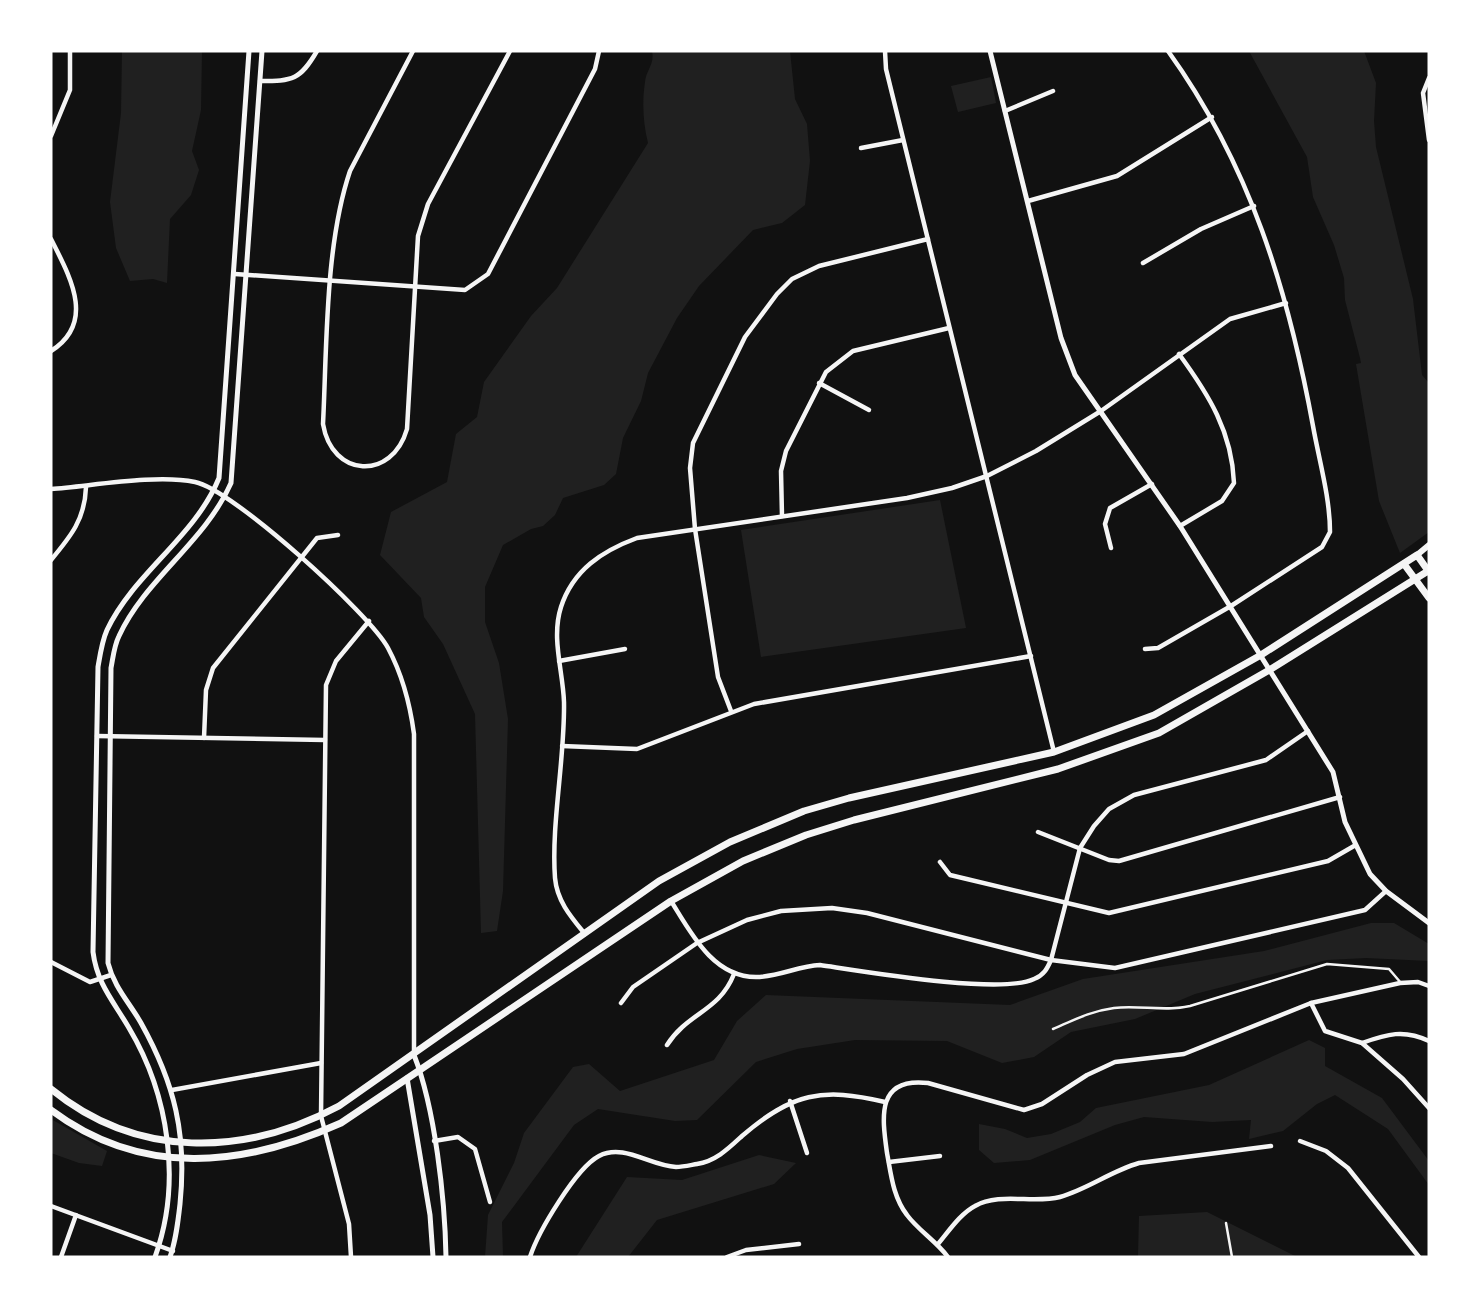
<svg xmlns="http://www.w3.org/2000/svg" width="1480" height="1308" viewBox="0 0 1480 1308" font-family="Mulish,sans-serif">
	<rect width="100%" height="100%" fill="#111"/>
	<g fill="#202020">
		<polygon points="122,51 202,51 201,110 192,151 199,170 191,195 170,219 167,283 153,279 130,281 116,248 110,202 121,113"/>
		<path d="M652 51H790L795 99 807 124 810 161 805 205 782 223 753 230 699 286 677 318 648 373 641 401 623 438 616 474 604 485 563 498 555 515 543 526 531 529 503 545 485 587V622L499 663 508 719 503 891 497 931 481 933 475 714 443 644 424 617 421 598 380 555 391 512 447 482 456 434 477 417 484 382 531 316 557 288 648 143C643 123 642 102 645 82 646 70 655 64 652 51Z"/>
		<polygon points="1249,51 1364,51 1376,83 1374,121 1376,147 1413,299 1422,375 1429,383 1429,532 1400,553 1379,501 1356,364 1361,363 1360,358 1345,300 1344,278 1334,245 1313,197 1307,157"/>
		<polygon points="991,77 996,103 958,112 951,86"/>
		<polygon points="940,500 966,628 761,657 741,530"/>
		<polygon points="1371,923 1394,923 1429,944 1429,961 1366,958 1327,960 1195,994 1135,1019 1071,1032 1034,1057 1002,1063 947,1041 855,1040 797,1049 756,1062 697,1120 675,1121 598,1109 574,1125 502,1222 503,1257 485,1257 488,1215 514,1163 524,1133 573,1067 589,1064 620,1091 714,1060 737,1021 766,995 1010,1005 1083,979 1264,951"/>
		<polygon points="1309,1040 1325,1048 1325,1066 1382,1098 1429,1161 1429,1185 1388,1129 1335,1095 1317,1104 1283,1131 1249,1139 1251,1120 1212,1122 1144,1117 1115,1125 1030,1160 994,1163 979,1150 979,1124 1005,1129 1027,1138 1051,1134 1080,1122 1096,1108 1209,1085"/>
		<polygon points="51,1119 107,1151 102,1166 79,1163 51,1153"/>
		<polygon points="759,1155 796,1163 774,1184 657,1220 628,1257 576,1257 627,1177 682,1180"/>
		<polygon points="1207,1212 1297,1257 1138,1257 1139,1216"/>
	</g>
	<g fill="none" stroke-linecap="round" stroke-linejoin="round">
		<g stroke="#f5f5f5" stroke-width="2.5">
			<path d="M1053 1029C1074 1020 1091 1011 1114 1008 1140 1005 1165 1012 1190 1006L1327 964 1389 969 1401 983"/>
			<polyline points="1226,1223 1232,1257"/>
		</g>
		<g stroke="#f5f5f5" stroke-width="4.5">
			<path d="M413 51 350 171C325 245 327 345 323 424 332 478 392 481 407 429L418 236 428 204 510 51"/>
			<polyline points="885,51 886,69 1054,752"/>
			<polyline points="1429,78 1423,93 1429,140"/>
			<path d="M260 81C293 81 300 80 317 51"/>
			<polyline points="1005,111 1053,91"/>
			<polyline points="51,136 70,90 70,51"/>
			<polyline points="861,148 903,140"/>
			<polyline points="1028,201 1117,176 1212,117"/>
			<path d="M51 239C69 275 97 322 51 351"/>
			<polyline points="1143,263 1201,229 1254,206"/>
			<polyline points="235,274 465,290 488,274 595,69 599,51"/>
			<path d="M1179 354C1209 395 1232 432 1234 483L1222 501 1180 526"/>
			<polyline points="819,383 869,410"/>
			<path d="M51 489C92 486 156 474 195 482 232 489 370 614 388 648 403 676 410 704 414 734V1053"/>
			<polyline points="782,516 781,471 786,451 826,372 853,351 949,328"/>
			<polyline points="1111,548 1105,524 1110,508 1152,484"/>
			<path d="M51 560C71 536 85 519 86 487"/>
			<path d="M1145 649 1158 648 1231 606 1322 547 1330 532C1330 497 1319 460 1313 426 1288 290 1250 165 1168 51"/>
			<polyline points="559,661 625,649"/>
			<polyline points="731,711 718,677 695,529 690,468 693,443 745,337 777,294 792,279 819,266 928,239"/>
			<polyline points="97,736 325,740"/>
			<polyline points="204,738 206,690 213,668 317,538 338,535"/>
			<polyline points="562,746 637,749 754,704 1031,656"/>
			<polyline points="1038,832 1109,860 1119,861 1340,797"/>
			<polyline points="940,862 950,875 1109,913 1328,861 1354,846"/>
			<path d="M671 901C691 933 713 977 756 977 778 977 798 966 820 965 861 971 1001 995 1034 979 1044 975 1047 969 1051 960L1080 848 1094 826 1109 809 1134 795 1266 760 1308 731"/>
			<path d="M585 934C571 917 557 901 555 878 551 824 565 759 564 702 563 671 551 638 561 607 573 570 602 551 637 538L907 498 952 488 987 476 1036 451 1101 411 1230 319 1286 303"/>
			<polyline points="51,962 90,982 111,975"/>
			<polyline points="621,1003 633,987 697,943 747,920 781,911 832,908 867,913 1051,960 1115,968 1365,910 1386,891"/>
			<polyline points="1311,1003 1325,1031 1362,1043 1403,1079 1429,1108"/>
			<path d="M1362 1043C1387 1034 1404 1029 1429 1041"/>
			<path d="M667 1045C688 1012 719 1012 734 974"/>
			<polyline points="172,1090 321,1063"/>
			<polyline points="790,1101 807,1153"/>
			<polyline points="434,1141 458,1137 475,1149 490,1202"/>
			<polyline points="1300,1141 1326,1151 1348,1168 1419,1257"/>
			<polyline points="889,1162 940,1156"/>
			<polyline points="51,1206 173,1251"/>
			<path d="M938 1244C949 1231 960 1214 975 1206 999 1192 1034 1204 1060 1197 1088 1189 1111 1171 1139 1163L1271 1146"/>
			<polyline points="61,1257 76,1215"/>
			<polyline points="351,1257 349,1224 321,1116 326,685 336,661 369,621"/>
			<path d="M530 1257C538 1232 576 1168 599 1156 624 1143 650 1166 676 1167 683 1167 691 1165 697 1164 716 1161 729 1148 742 1136 792 1093 822 1087 885 1102"/>
			<polyline points="727,1257 746,1250 799,1244"/>
			<path d="M948 1257C936 1241 918 1230 907 1215 893 1197 891 1174 887 1153 882 1117 876 1077 928 1083L1024 1110 1042 1104 1087 1075 1115 1062 1184 1054 1311 1003 1400 983 1418 982 1429 986"/>
		</g>
		<g stroke="#f5f5f5" stroke-width="5">
			<polyline points="990,51 1061,338 1075,375 1180,526 1333,772 1345,822 1370,874 1386,891 1429,923"/>
			<path d="M414 1055C435 1108 445 1199 446 1257"/>
			<polyline points="407,1078 430,1215 433,1257"/>
			<path d="M155 1257C182 1183 169 1095 129 1028 114 1002 97 984 93 952L98 667C100 655 102 641 107 630 134 573 195 537 219 478L249 51"/>
			<path d="M170 1257C176 1240 178 1222 180 1204 187 1135 175 1084 141 1023 129 1002 114 987 108 963L111 668C113 658 114 646 119 636 145 579 205 542 231 483L262 51"/>
		</g>
		<polyline stroke="#f5f5f5" stroke-width="6" points="1417,555 1429,545"/>
		<g stroke="#f5f5f5" stroke-width="7">
			<polyline points="1404,564 1429,598"/>
			<path d="M51 1089C137 1159 244 1157 339 1106L659 881 730 842 804 811 849 798 1054 752 1154 715 1261 655 1417 555 1429 572"/>
			<path d="M51 1110C142 1178 243 1167 341 1123L671 901 743 861 806 835 854 820 1058 769 1159 733 1271 669 1428 571"/>
		</g>
	</g>
	<rect width="1480" height="1308" fill="none" stroke="#ffffff" stroke-width="105"/>
</svg>
